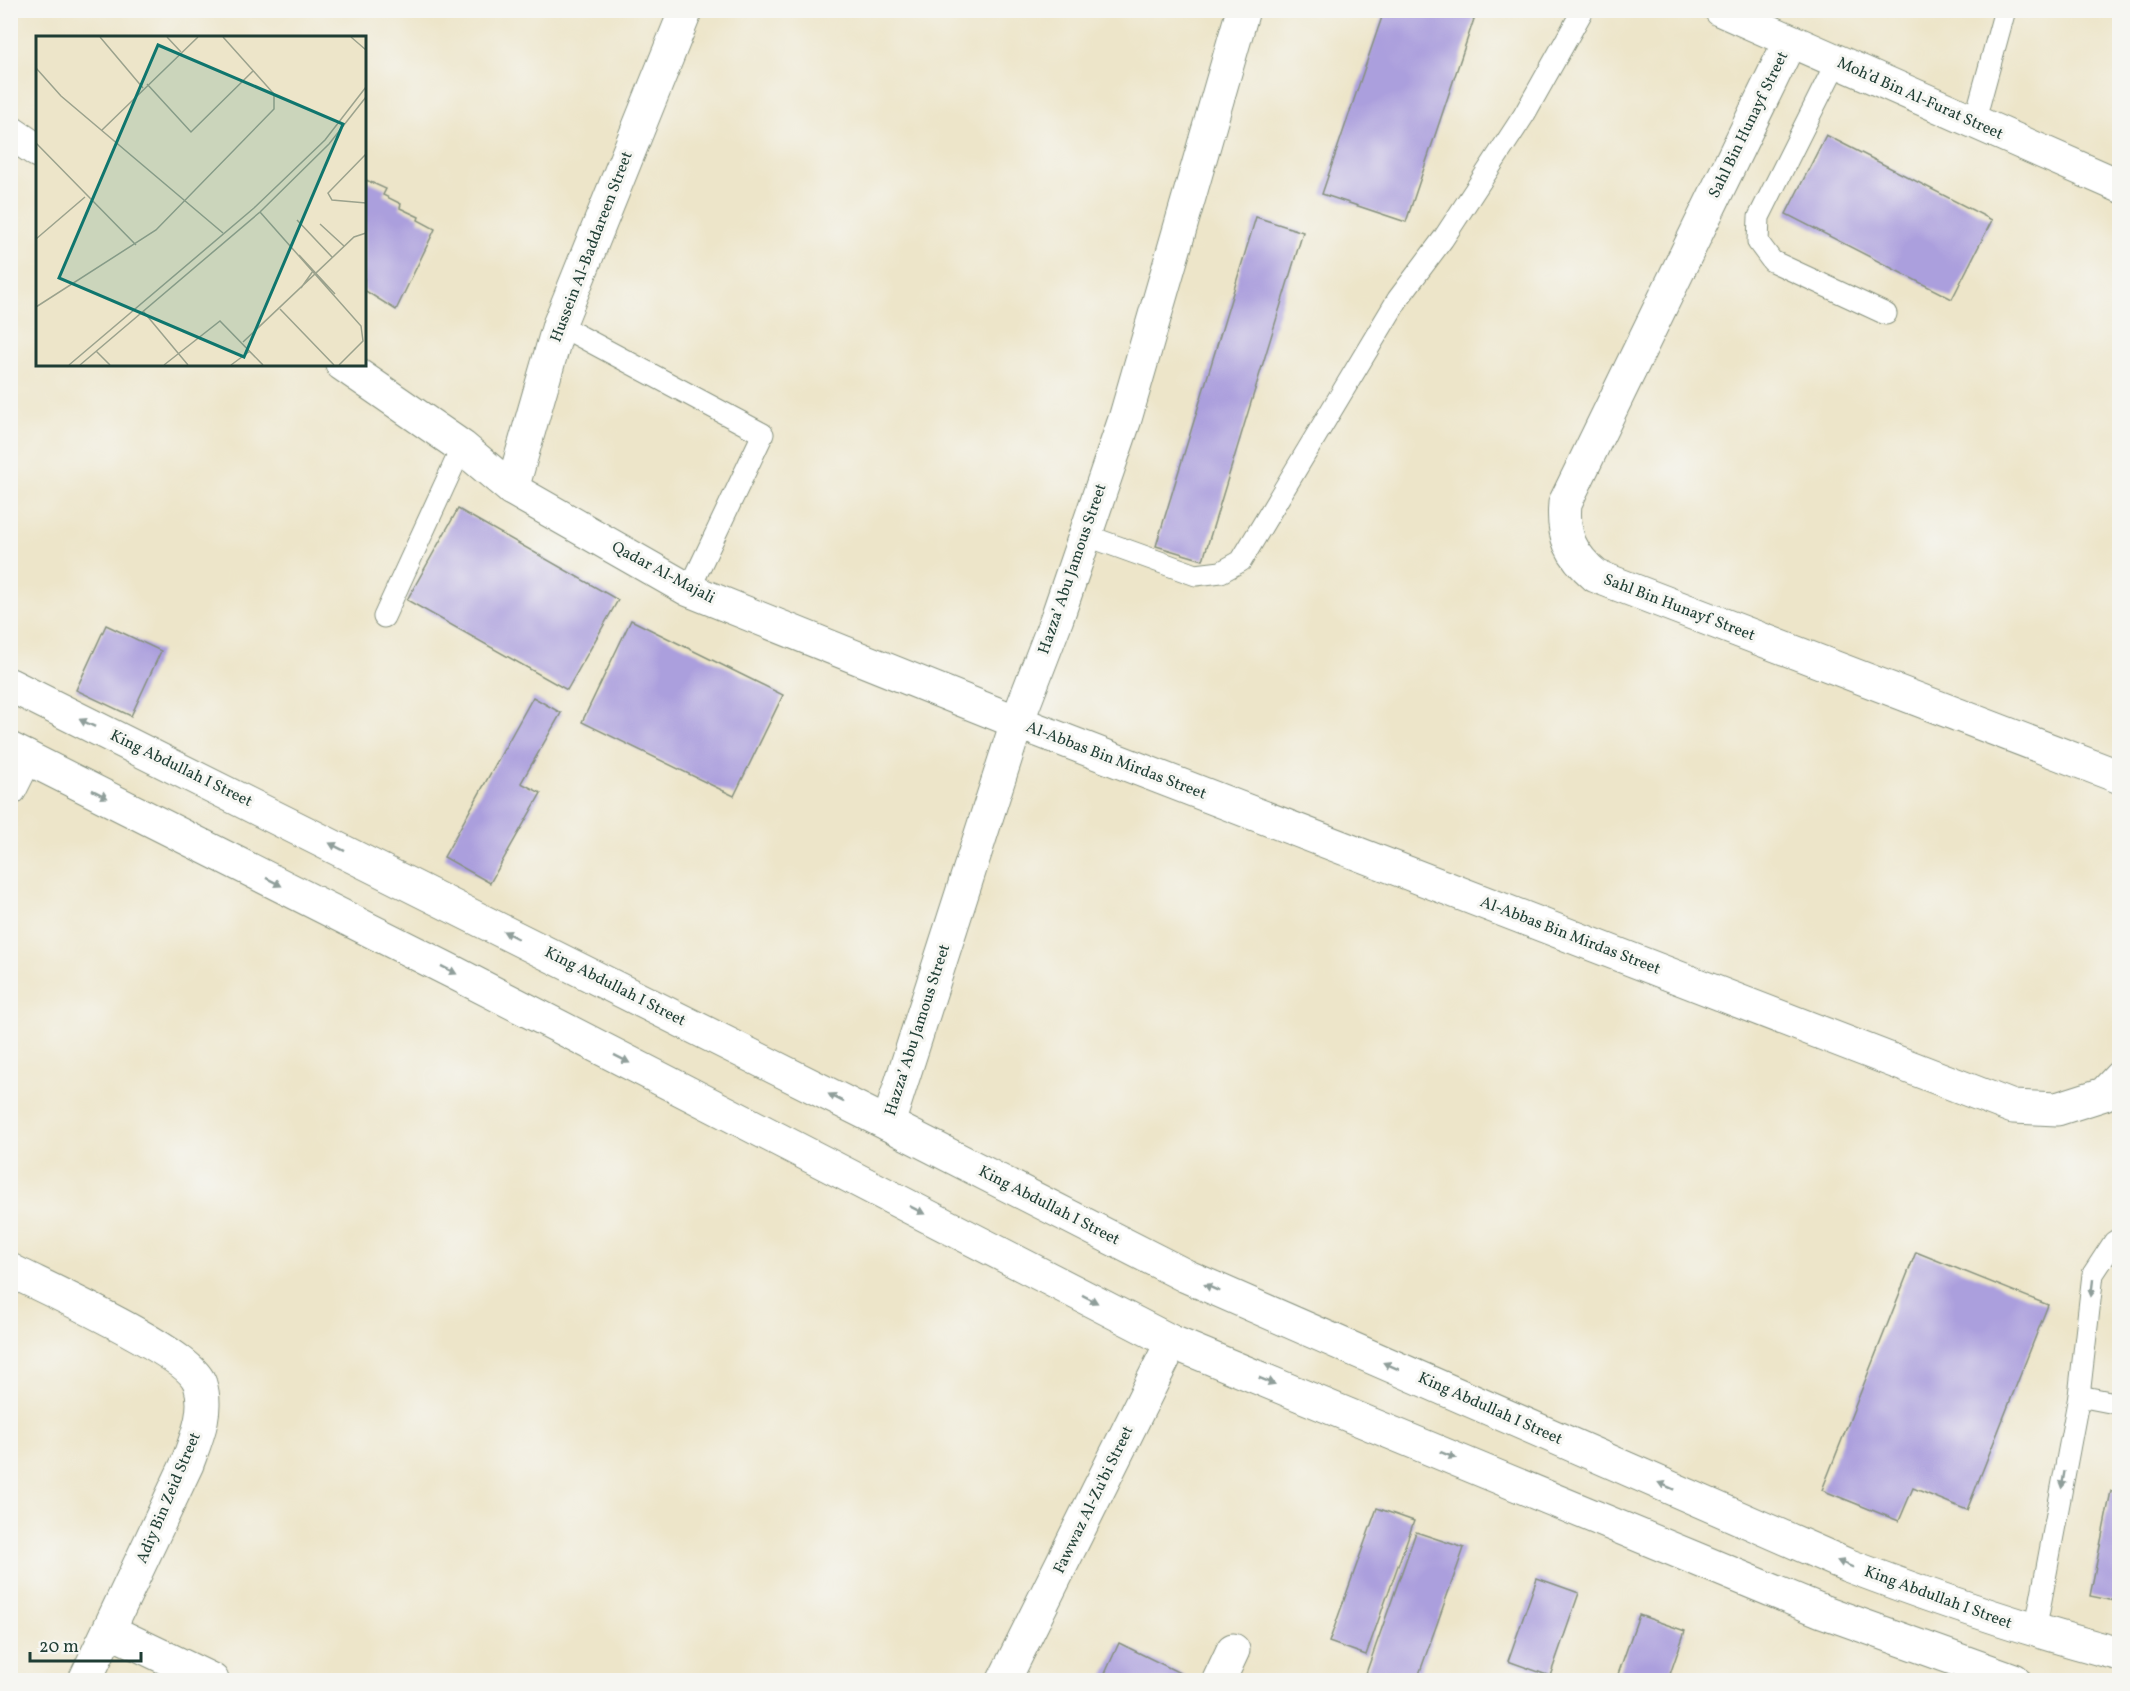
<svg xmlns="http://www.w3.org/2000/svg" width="2130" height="1691" viewBox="0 0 2130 1691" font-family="Vollkorn,serif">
	<rect width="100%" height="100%" fill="#f6f6f2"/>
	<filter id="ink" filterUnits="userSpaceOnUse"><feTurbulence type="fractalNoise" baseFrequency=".0167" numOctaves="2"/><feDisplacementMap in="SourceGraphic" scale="12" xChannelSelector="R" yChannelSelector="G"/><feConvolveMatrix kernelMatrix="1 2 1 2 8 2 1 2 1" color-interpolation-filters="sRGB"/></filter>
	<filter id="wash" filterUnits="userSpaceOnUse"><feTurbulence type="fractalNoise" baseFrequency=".008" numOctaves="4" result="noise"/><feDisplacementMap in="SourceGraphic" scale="24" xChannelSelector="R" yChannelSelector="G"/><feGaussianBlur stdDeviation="1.35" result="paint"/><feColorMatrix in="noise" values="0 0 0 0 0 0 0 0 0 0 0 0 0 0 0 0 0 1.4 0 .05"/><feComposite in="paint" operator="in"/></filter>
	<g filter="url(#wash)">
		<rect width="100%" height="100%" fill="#ede5c9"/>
		<g id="blocks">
			<g fill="#ab9fdd">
				<polygon points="1373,10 1477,10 1406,222 1322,194 1383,14"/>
				<polygon points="1826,135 1992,220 1952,299 1786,214"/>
				<polygon points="366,180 386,189 383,195 401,204 400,208 419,217 418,220 435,229 396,310 364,290"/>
				<polygon points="1256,217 1303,232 1203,560 1156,546"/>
				<polygon points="458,509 618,600 567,690 407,600"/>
				<polygon points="631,620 783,695 734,796 582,722"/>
				<polygon points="106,625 161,651 131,716 76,690"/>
				<polygon points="533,697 561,713 521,783 541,793 490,883 444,857"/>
				<polygon points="1916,1252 2048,1305 1967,1510 1913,1488 1899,1521 1822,1490"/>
				<polygon points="2111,1491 2120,1492 2120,1602 2090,1596"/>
				<polygon points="1377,1508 1414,1521 1366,1655 1329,1642"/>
				<polygon points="1416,1532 1464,1548 1417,1680 1369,1680 1364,1679"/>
				<polygon points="1537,1578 1579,1593 1550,1676 1508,1661"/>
				<polygon points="1639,1615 1685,1631 1668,1680 1616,1680"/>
				<polygon points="1119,1643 1186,1676 1184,1680 1102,1680"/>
			</g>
		</g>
	</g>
	<g filter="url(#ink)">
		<use href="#blocks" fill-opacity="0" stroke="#86917e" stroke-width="1.5"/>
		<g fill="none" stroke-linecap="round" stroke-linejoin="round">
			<g stroke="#86917e" stroke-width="23">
				<g id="service">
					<polyline points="1836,63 1759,217 1758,242 1772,261 1886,314"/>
					<polyline points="1974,123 2005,10"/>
					<polyline points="559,325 763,434 689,590"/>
					<polyline points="1085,535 1196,575 1221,572 1241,561 1398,299 1443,239 1524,115 1583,10"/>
					<polyline points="384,617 462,447"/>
					<polyline points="2079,1396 2120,1404"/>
					<polyline points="2035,1632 2079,1396 2093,1274 2114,1242 2120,1238"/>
				</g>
			</g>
			<g stroke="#86917e" stroke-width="35">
				<g id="minor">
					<path d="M1790 41 1565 503C1562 536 1571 555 1596 576L2120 777"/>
					<polyline points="10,132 38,151"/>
					<polyline points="342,364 462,447 512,489 689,590 1017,722 2013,1107 2057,1109 2104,1094 2120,1077"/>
					<polyline points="512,489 559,325 686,10"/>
					<polyline points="10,789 26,757"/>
					<path d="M10 1270C45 1288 191 1353 200 1384 209 1411 196 1439 187 1464L85 1680"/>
					<polyline points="110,1631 212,1680"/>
					<polyline points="1004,1680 1172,1342"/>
					<polyline points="1219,1680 1233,1650"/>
				</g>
			</g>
			<g stroke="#86917e" stroke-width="35">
				<g id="tertiary">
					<polyline points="1721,10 2120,186"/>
					<polyline points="888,1124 1017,722 1057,618 1125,419 1243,10"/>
				</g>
			</g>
			<g stroke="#86917e" stroke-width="35">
				<g id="primary">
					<path d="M10 685 888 1124 1186 1276 1847 1565C1937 1599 2026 1630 2120 1654"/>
					<polyline points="10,749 453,972 1172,1342 1822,1611 2014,1680"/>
				</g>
			</g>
			<use href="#service" stroke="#fff" stroke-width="21"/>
			<use href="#minor" stroke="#fff" stroke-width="33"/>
			<use href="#tertiary" stroke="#fff" stroke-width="33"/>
			<use href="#primary" stroke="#fff" stroke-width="33"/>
		</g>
		<defs><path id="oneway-solid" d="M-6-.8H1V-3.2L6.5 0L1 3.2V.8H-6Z" transform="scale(1.5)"/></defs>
		<g fill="#8f9e9a">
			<use href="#oneway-solid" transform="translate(87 723) rotate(-154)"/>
			<use href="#oneway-solid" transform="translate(100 794) rotate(27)"/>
			<use href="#oneway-solid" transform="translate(337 847) rotate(-153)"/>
			<use href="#oneway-solid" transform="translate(274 882) rotate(27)"/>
			<use href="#oneway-solid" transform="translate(511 935) rotate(-153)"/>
			<use href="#oneway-solid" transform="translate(449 970) rotate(27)"/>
			<use href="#oneway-solid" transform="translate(622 1059) rotate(27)"/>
			<use href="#oneway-solid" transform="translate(836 1098) rotate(-153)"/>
			<use href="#oneway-solid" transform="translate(917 1210) rotate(27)"/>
			<use href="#oneway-solid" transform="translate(1212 1288) rotate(-156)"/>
			<use href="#oneway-solid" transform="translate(2092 1288) rotate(97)"/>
			<use href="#oneway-solid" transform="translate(1090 1299) rotate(27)"/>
			<use href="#oneway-solid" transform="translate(1391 1366) rotate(-156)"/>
			<use href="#oneway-solid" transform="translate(1267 1381) rotate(22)"/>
			<use href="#oneway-solid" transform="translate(1448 1455) rotate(22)"/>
			<use href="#oneway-solid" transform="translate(2063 1480) rotate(100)"/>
			<use href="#oneway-solid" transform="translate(1666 1486) rotate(-156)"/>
			<use href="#oneway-solid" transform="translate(1845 1564) rotate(-157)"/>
		</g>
	</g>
	<g text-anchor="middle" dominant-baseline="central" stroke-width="6" stroke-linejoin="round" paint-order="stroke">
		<g font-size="16" fill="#1f3d34" stroke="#f6f6f2">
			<text transform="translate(1920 99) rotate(24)">Moh’d Bin Al-Furat Street</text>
			<text transform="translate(1749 125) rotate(-64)">Sahl Bin Hunayf Street</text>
			<text transform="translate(592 247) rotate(-69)">Hussein Al-Baddareen Street</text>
			<text transform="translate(1073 569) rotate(-71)">Hazza’ Abu Jamous Street</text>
			<text transform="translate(663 573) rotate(28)">Qadar Al-Majali</text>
			<text transform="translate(1679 608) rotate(21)">Sahl Bin Hunayf Street</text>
			<text transform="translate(1116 761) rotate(21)">Al-Abbas Bin Mirdas Street</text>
			<text transform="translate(181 769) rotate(26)">King Abdullah I Street</text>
			<text transform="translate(1570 936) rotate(21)">Al-Abbas Bin Mirdas Street</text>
			<text transform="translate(615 987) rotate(27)">King Abdullah I Street</text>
			<text transform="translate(918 1030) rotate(-72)">Hazza’ Abu Jamous Street</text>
			<text transform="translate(1049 1206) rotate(27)">King Abdullah I Street</text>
			<text transform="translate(1490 1409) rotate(24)">King Abdullah I Street</text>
			<text transform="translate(169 1498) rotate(-67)">Adiy Bin Zeid Street</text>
			<text transform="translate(1094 1500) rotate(-64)">Fawwaz Al-Zu'bi Street</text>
			<text transform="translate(1938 1598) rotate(20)">King Abdullah I Street</text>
		</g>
	</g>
	<g transform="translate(36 36)">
		<rect width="330" height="330" fill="#ede5c9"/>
		<path fill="none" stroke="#9ba28d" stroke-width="1.5" d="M64 1 107 52M131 1 145 16M315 1 330 14M0 32 25 60 187 197M111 48 155 96 217 35M66 94 162 1M0 107 100 209M330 118 292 157 296 164 330 167M224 176 325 290 327 305 303 329M261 184 296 221M284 188 308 210M0 203 49 161M263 219 299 258M265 252 277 235M0 271 120 194 238 73V58L187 1M244 273 298 329M107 275 152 329M207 306 318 201 330 197M60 315 74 329M33 329 218 172 289 104 330 51M44 329 224 176 293 108 330 61M128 329 184 285 227 329M195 329 214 315"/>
		<path fill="#0f766e" fill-opacity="0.15" stroke="#0f766e" stroke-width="3" d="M122 9 307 88 208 321 23 242Z"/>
		<rect width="330" height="330" fill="none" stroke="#1f3d34" stroke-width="3"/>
	</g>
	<rect width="2130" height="1691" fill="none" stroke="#f6f6f2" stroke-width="36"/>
	<path d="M30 1652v9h111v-9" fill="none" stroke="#1f3d34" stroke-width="3"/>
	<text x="39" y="1652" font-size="18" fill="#1f3d34" stroke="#f6f6f2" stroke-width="4.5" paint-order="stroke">20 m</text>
</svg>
